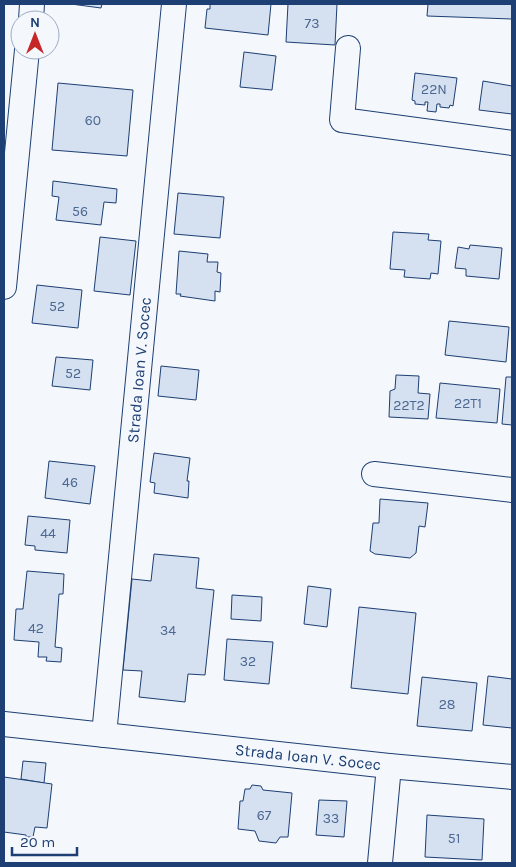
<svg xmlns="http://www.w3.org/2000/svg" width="516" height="867" viewBox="0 0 516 867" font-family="Karla,sans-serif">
	<rect width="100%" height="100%" fill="#f4f7fb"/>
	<g fill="#d5e0f0" stroke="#1d3f73">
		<polygon points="71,4 102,4 101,8"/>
		<polygon points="210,4 271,4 268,35 205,28 207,9 210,9"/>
		<polygon points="288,4 337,4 335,45 286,42"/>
		<polygon points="428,4 512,4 512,19 427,16"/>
		<polygon points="244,52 276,56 272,90 240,87"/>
		<polygon points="415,73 457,78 453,106 450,105 449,108 440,107 440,104 437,104 436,112 427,111 428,102 425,102 425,105 415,104 415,101 412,100"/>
		<polygon points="483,81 512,86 512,114 479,110"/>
		<polygon points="58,83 133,90 127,156 52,150"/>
		<polygon points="53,181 117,189 116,203 104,202 101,225 56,220 59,197 52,196"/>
		<polygon points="178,193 224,197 220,238 174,234"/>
		<polygon points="393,232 429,234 428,240 441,241 438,274 431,273 430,279 404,277 405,270 390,269"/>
		<polygon points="100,237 136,241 130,295 94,291"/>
		<polygon points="470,245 502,248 499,279 466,276 466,269 455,268 458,247 469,249"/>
		<polygon points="179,251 208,254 207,262 218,262 217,272 221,273 220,292 215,291 215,301 180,296 181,294 176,294"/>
		<polygon points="37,285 82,290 78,328 32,323"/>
		<polygon points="449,321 509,327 506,362 445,355"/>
		<polygon points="56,357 93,360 90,390 52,386"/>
		<polygon points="161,366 199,370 196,400 158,396"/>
		<polygon points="396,375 419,376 418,393 430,394 428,419 389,417 390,391 395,389"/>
		<polygon points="506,377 512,377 512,425 502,424"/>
		<polygon points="440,383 500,389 497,423 436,418"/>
		<polygon points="154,453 190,458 187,481 189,481 188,498 154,493 155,483 150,482"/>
		<polygon points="49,461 95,466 90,504 45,498"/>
		<polygon points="380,499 428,503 425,527 419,526 416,553 410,558 375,554 370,551 373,523 379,523"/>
		<polygon points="28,516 70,520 67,553 35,550 35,546 25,545"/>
		<polygon points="154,554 199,558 196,588 214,590 205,675 188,674 185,702 139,697 142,671 123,670 132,579 151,581"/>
		<polygon points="27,571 64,574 63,594 59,594 55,647 62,648 61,662 46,661 47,657 38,657 39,642 14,640 16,609 23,609"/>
		<polygon points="308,586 331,589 327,627 304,624"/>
		<polygon points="232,595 262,597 261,621 231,619"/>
		<polygon points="359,607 416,613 408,694 351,688"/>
		<polygon points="227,639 273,642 269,684 224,680"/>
		<polygon points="488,676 512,679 512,728 483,725"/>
		<polygon points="422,677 477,683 472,731 417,726"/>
		<polygon points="23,761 46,763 44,783 21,779"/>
		<polygon points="4,777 52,784 47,828 35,827 33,837 26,837 26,835 4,832"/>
		<polygon points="252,785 261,786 263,790 292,793 288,837 280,837 276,843 259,841 255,831 238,829 240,801 243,801 245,789 250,789"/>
		<polygon points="319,800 347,801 344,837 316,835"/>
		<polygon points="427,815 484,819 482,860 425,857"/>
	</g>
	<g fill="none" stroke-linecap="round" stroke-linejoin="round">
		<g stroke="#1d3f73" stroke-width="26">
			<g id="minor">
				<polyline points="31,20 32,4"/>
				<polyline points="348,48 342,120 512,143"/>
				<polyline points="4,287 27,50"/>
				<polyline points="374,474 512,490"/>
				<polyline points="4,724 389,766 512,777"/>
				<polyline points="104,735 174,4"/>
				<polyline points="380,863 389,766"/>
			</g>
		</g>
		<use href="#minor" stroke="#f4f7fb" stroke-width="24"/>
	</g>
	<g text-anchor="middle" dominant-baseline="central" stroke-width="4" stroke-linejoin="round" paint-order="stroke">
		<g font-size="14" fill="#4b6792">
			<text x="312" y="23">73</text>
			<text x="434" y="89">22N</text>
			<text x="93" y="120">60</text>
			<text x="80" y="211">56</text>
			<text x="57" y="306">52</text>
			<text x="73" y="373">52</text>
			<text x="468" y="403">22T1</text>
			<text x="409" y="405">22T2</text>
			<text x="70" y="482">46</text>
			<text x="48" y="533">44</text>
			<text x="36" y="628">42</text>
			<text x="168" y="630">34</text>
			<text x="248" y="661">32</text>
			<text x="447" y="704">28</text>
			<text x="264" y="815">67</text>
			<text x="331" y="818">33</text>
			<text x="454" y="838">51</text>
		</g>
		<g font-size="16" fill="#1d3f73" stroke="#f4f7fb">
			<text transform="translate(139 370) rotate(-85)">Strada Ioan V. Socec</text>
			<text transform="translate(308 757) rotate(6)">Strada Ioan V. Socec</text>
		</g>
	</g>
	<rect width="516" height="867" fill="none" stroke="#1d3f73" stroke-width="10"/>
	<g transform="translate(35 35)"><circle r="24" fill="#f4f7fb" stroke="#9eadc5"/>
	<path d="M0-4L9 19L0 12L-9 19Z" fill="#c62828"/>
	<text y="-8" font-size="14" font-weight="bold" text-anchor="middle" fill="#1d3f73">N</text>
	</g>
	<path d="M12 847v8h65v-8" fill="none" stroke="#1d3f73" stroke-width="2.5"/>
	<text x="20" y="847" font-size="15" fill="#1d3f73" stroke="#f4f7fb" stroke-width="4" paint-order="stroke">20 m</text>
</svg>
